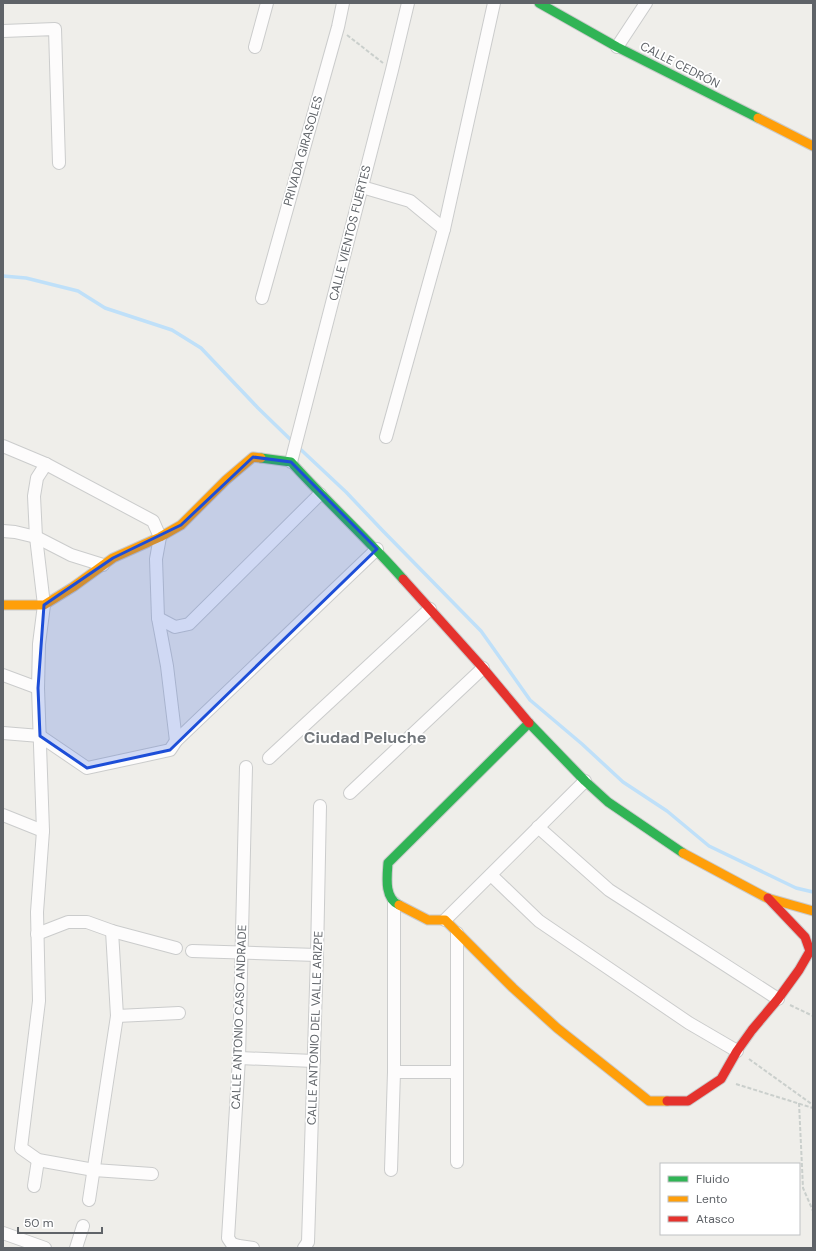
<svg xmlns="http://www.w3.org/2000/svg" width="816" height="1251" viewBox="0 0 816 1251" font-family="'DM Sans',sans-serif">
	<rect width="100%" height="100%" fill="#efeeea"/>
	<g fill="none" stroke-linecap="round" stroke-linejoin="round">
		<g stroke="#bfe0f9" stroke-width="3.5">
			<polyline points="3,276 26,278 78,291 105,308 172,330 201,348 258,408 293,442"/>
			<polyline points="297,446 346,492 383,531 481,631 530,700 582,744 623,782 667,811 709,846 796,888 813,892"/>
		</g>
		<g stroke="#cbcccc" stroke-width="14">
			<g id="street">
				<polyline points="3,31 55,29 59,163"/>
				<polyline points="255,47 267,3"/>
				<polyline points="617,47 646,3"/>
				<polyline points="362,187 410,201 444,229"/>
				<polyline points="262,298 338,27 343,3"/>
				<polyline points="386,437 444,229 494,3"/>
				<polyline points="3,446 46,464 153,521 160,537 156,559 158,618 167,666 176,741"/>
				<polyline points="291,462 392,70 408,3"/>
				<polyline points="46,464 37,478 34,496 36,537 44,605 39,644 38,688 43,831 37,912 39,1001 21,1148 38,1160 94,1170 152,1174"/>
				<polyline points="3,531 15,532 36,537 71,555 103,565"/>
				<polyline points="158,618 175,627 189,624 320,494"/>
				<polyline points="3,675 38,688"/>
				<polyline points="3,733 40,736"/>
				<polyline points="40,736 87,768 170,750 176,741 377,549"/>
				<polyline points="269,758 430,609"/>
				<polyline points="246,767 239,1058 228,1238 232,1244 239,1246 253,1248"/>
				<polyline points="350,793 483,668"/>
				<polyline points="3,815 43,831"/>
				<polyline points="538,827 609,890 778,999"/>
				<polyline points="491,875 539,921 689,1023 737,1051"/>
				<polyline points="445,920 585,781"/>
				<polyline points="457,933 457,1162"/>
				<polyline points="37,934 68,922 87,922 112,931 176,948"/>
				<polyline points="192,951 317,955"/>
				<polyline points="117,1016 179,1013"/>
				<polyline points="239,1058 314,1061"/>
				<polyline points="394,1072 457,1072"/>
				<polyline points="391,1170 394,1072 394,903"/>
				<polyline points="34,1186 38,1160"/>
				<polyline points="89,1200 117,1016 112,931"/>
				<polyline points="3,1233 45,1248"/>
				<polyline points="76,1248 83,1226"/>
				<polyline points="304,1248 308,1242 317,955 320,806"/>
			</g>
		</g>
		<g stroke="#cacacb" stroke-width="11">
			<g id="fast">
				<polyline points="539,3 617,47 758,118"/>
				<path d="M261 458 291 462C327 502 367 538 403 579"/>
				<polyline points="529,723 585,781 608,802 683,853"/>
				<path d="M399 905C384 898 387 877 388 863L529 723"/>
			</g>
		</g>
		<g stroke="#cacacb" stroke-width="11">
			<g id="slow">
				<polyline points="758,118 813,146"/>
				<polyline points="3,605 44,605 73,587 113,558 160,537 181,525 226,480 253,457 261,458"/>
				<polyline points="683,853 767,898 813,911"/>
				<polyline points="399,905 428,920 445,920 513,988 557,1028 649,1101 667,1101"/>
			</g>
		</g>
		<g stroke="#cacacb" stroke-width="11">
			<g id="jam">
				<polyline points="403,579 483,668 529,723"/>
				<polyline points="667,1101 688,1101 721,1079 737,1051 752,1030 778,999 799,970 810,951 805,937 768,898"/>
			</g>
		</g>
		<g stroke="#cacfcc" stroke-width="2" stroke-dasharray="4 2" stroke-linecap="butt">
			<polyline points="347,35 383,63"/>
			<polyline points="790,1005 813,1016"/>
			<polyline points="749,1059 813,1105"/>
			<polyline points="736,1084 813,1108"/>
			<polyline points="799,1103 803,1188 813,1211"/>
		</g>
		<use href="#street" stroke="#fdfcfc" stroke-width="12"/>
		<use href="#fast" stroke="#30b455" stroke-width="9"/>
		<use href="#slow" stroke="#ff9f0a" stroke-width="9"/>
		<use href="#jam" stroke="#e5322d" stroke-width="9"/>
	</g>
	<path fill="#1d4ed8" fill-opacity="0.2" stroke="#1d4ed8" stroke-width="3" stroke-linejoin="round" d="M253 457 291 462 377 549 170 750 87 768 40 736 38 688 44 605 113 558 181 525Z"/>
	<g text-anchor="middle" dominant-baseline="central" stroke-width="3.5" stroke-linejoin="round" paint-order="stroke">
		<g font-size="12" fill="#5f6368" stroke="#fff">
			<text transform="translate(680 65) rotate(27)">CALLE CEDRÓN</text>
			<text transform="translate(303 151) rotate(-74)">PRIVADA GIRASOLES</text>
			<text transform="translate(350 233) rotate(-76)">CALLE VIENTOS FUERTES</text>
			<text transform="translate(239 1017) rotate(-88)">CALLE ANTONIO CASO ANDRADE</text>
			<text transform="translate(315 1028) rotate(-88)">CALLE ANTONIO DEL VALLE ARIZPE</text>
		</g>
		<g font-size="16" font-weight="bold" fill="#70757a" stroke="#fff">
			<text x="365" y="737">Ciudad Peluche</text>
		</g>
	</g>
	<rect width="816" height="1251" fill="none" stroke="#5f6368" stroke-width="8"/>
	<rect x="660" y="1163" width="140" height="72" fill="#ffffff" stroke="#bfc1c3"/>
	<rect x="668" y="1176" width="20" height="6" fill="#30b455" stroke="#bfc1c3"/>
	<text x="696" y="1183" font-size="12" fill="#5f6368">Fluido</text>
	<rect x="668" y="1196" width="20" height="6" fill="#ff9f0a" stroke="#bfc1c3"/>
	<text x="696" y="1203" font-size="12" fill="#5f6368">Lento</text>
	<rect x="668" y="1216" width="20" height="6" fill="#e5322d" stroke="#bfc1c3"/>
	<text x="696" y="1223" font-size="12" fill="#5f6368">Atasco</text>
	<path d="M18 1227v6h84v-6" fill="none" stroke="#5f6368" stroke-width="2"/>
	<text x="24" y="1227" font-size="12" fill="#5f6368" stroke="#ffffff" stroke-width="3" paint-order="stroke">50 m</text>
</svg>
